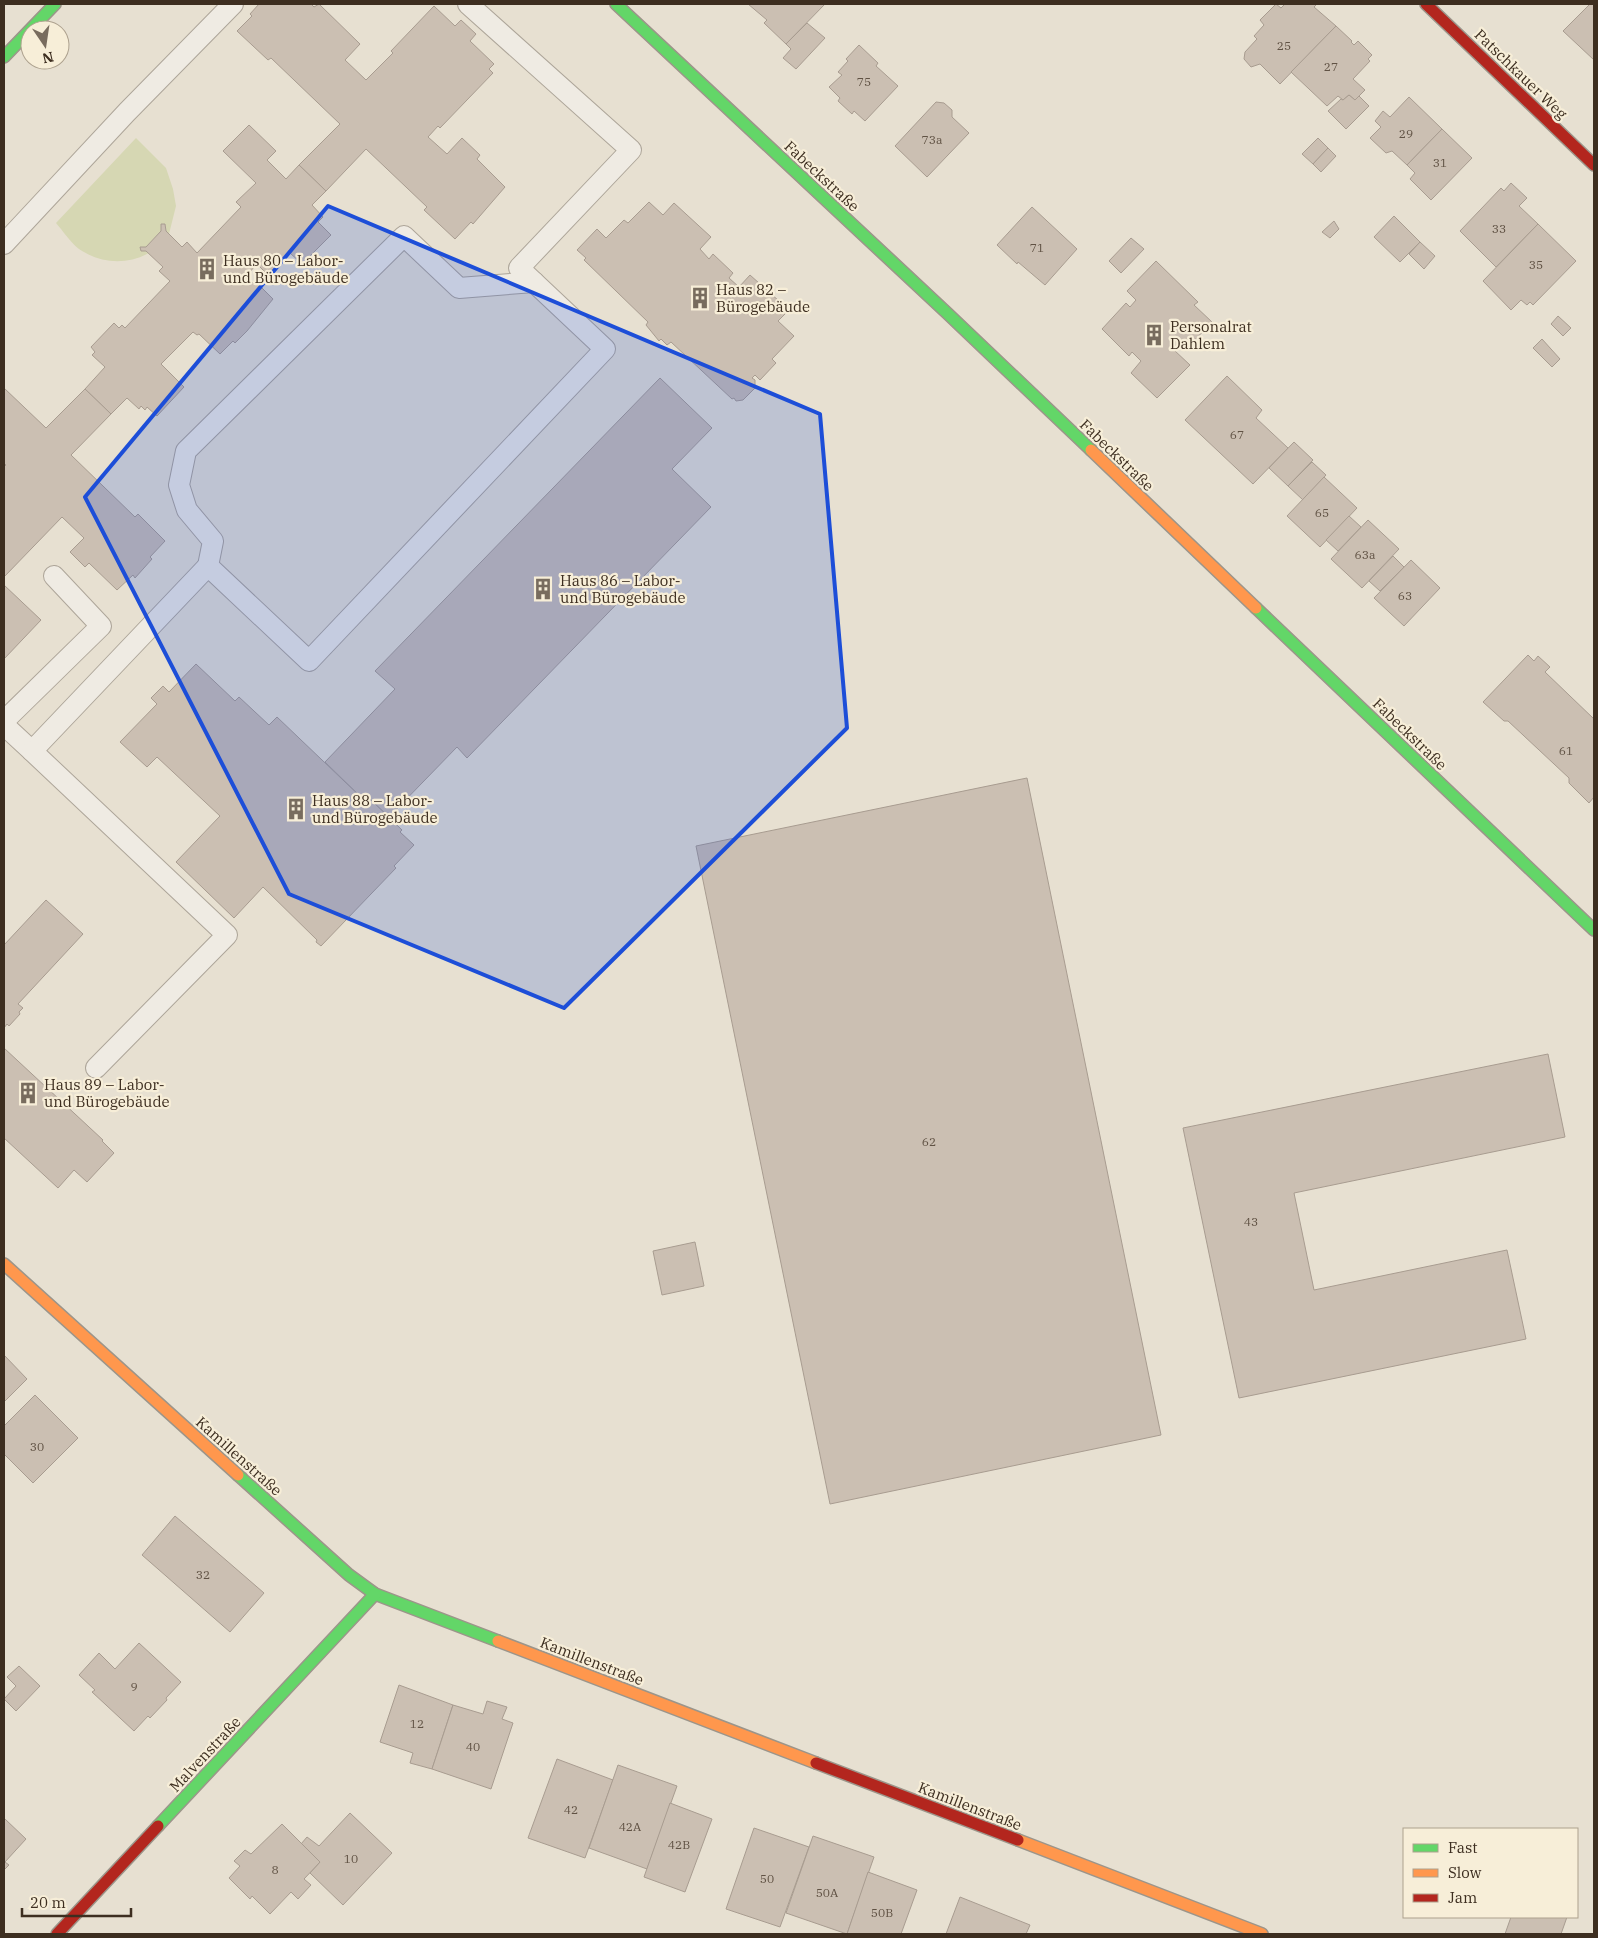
<svg xmlns="http://www.w3.org/2000/svg" width="1598" height="1938" viewBox="0 0 1598 1938" font-family="'IBM Plex Serif',serif">
	<rect width="100%" height="100%" fill="#e7e0d1"/>
	<path fill="#d6d7b3" d="M136 138 166 168 173 189 176 206 169 234 166 231 165 224H161V231L146 247H140L141 251H146L149 253C127 265 101 264 79 249 71 243 63 231 56 223Z"/>
	<g fill="#cbbfb2" stroke="#a89c90">
		<polygon points="259,4 311,4 314,7 319,4 360,44 345,60 366,80 393,53 391,51 434,6 455,26 461,20 476,34 470,41 494,64 489,69 493,73 440,128 438,126 428,137 447,154 462,138 480,155 477,159 505,187 473,224 471,222 455,239 424,210 427,207 366,149 326,191 299,165 340,124 271,58 268,60 237,31 252,16 250,14"/>
		<polygon points="748,4 825,4 786,44 764,23 767,20"/>
		<polygon points="1276,4 1281,8 1285,4 1317,4 1314,7 1336,26 1280,84 1260,64 1251,67 1244,59 1245,52 1257,39 1254,36 1264,25 1260,20"/>
		<polygon points="1590,4 1594,4 1594,60 1563,31"/>
		<polygon points="807,23 825,38 796,69 783,58 791,49 786,44"/>
		<polygon points="1336,26 1352,41 1351,42 1354,45 1358,41 1372,55 1368,59 1370,61 1353,79 1365,90 1355,100 1349,95 1343,100 1338,96 1327,106 1291,72"/>
		<polygon points="859,45 878,63 876,66 898,86 865,121 854,111 852,114 838,101 840,98 829,87 842,75 838,72 848,61 846,59"/>
		<polygon points="1349,95 1355,100 1359,96 1369,106 1346,129 1328,111 1341,99 1343,100"/>
		<polygon points="1409,97 1442,129 1407,165 1392,151 1386,153 1370,138 1381,127 1375,121 1383,111 1390,117"/>
		<polygon points="936,102 944,103 952,110 952,117 969,133 927,177 895,146"/>
		<polygon points="249,125 276,151 267,160 286,179 299,165 326,191 312,205 323,217 318,222 331,235 302,264 290,253 268,275 257,264 246,276 255,285 257,283 273,299 247,331 235,343 233,341 220,354 199,334 197,335 193,332 161,364 184,387 157,416 147,407 145,410 141,406 139,409 127,398 111,414 85,389 105,367 92,355 95,352 91,347 114,323 119,328 122,325 125,328 170,281 159,271 163,267 146,251 141,251 140,247 146,247 161,231 161,224 165,224 166,231 182,247 187,242 197,253 241,207 236,202 256,183 223,151"/>
		<polygon points="1442,129 1472,158 1431,200 1410,179 1415,173 1407,165"/>
		<polygon points="1318,138 1328,148 1313,164 1302,154"/>
		<polygon points="1328,148 1336,156 1321,172 1313,164"/>
		<polygon points="1511,183 1527,198 1519,206 1538,224 1496,267 1460,231 1501,188 1504,191"/>
		<polygon points="649,202 663,215 674,203 711,237 700,249 709,259 713,254 733,273 729,278 739,287 750,275 789,310 778,321 794,336 772,359 776,363 760,380 755,375 752,378 755,380 755,388 743,400 736,401 734,398 732,399 671,342 667,345 661,339 659,341 646,325 648,322 584,260 586,258 577,250 597,229 606,238 624,220 628,223"/>
		<polygon points="1032,207 1077,249 1045,285 1018,262 1017,264 997,245"/>
		<polygon points="1394,216 1420,242 1400,262 1374,237"/>
		<polygon points="1334,221 1339,229 1330,238 1322,232"/>
		<polygon points="1538,224 1576,261 1533,305 1530,302 1527,305 1521,300 1511,310 1483,281"/>
		<polygon points="1131,238 1144,249 1121,273 1109,261"/>
		<polygon points="1420,242 1435,256 1424,269 1409,254"/>
		<polygon points="1156,261 1198,302 1194,305 1212,322 1188,347 1182,341 1174,350 1190,365 1157,398 1131,373 1141,361 1132,352 1129,356 1102,329 1126,303 1130,307 1136,300 1127,291"/>
		<polygon points="1558,316 1571,328 1563,336 1551,324"/>
		<polygon points="1542,339 1560,359 1552,367 1533,348"/>
		<polygon points="1227,376 1262,410 1256,418 1288,448 1253,484 1185,420"/>
		<polygon points="660,378 712,428 672,469 711,507 467,758 457,747 389,817 370,799 366,802 325,762 395,689 375,671"/>
		<polygon points="4,388 46,428 85,389 111,414 71,455 135,517 138,514 165,541 150,557 152,559 135,578 133,575 117,590 89,563 85,567 70,552 84,538 62,517 4,577 4,467 6,465 4,463"/>
		<polygon points="1294,442 1313,460 1288,486 1269,468"/>
		<polygon points="1312,462 1326,475 1303,500 1288,486"/>
		<polygon points="1324,477 1357,508 1320,547 1287,516"/>
		<polygon points="1349,516 1361,527 1338,551 1326,540"/>
		<polygon points="1368,520 1399,549 1362,588 1331,559"/>
		<polygon points="1393,556 1404,567 1380,591 1369,581"/>
		<polygon points="1411,560 1440,588 1404,626 1374,598"/>
		<polygon points="4,585 41,620 4,659"/>
		<polygon points="1528,655 1534,661 1538,656 1550,667 1545,672 1594,719 1594,797 1589,803 1569,783 1569,778 1508,721 1504,721 1483,702"/>
		<polygon points="196,664 235,701 239,697 269,725 277,717 366,802 370,799 402,830 400,832 414,845 394,866 396,868 321,946 316,942 317,940 263,887 234,918 176,862 220,816 157,757 147,767 120,742 157,704 151,698 163,686 169,692"/>
		<polygon points="1027,778 1161,1435 830,1504 696,846"/>
		<polygon points="46,900 83,934 18,1004 23,1008 19,1012 20,1014 9,1026 7,1024 4,1028 4,945"/>
		<polygon points="4,1048 103,1140 102,1141 114,1153 87,1182 74,1170 58,1188 4,1138"/>
		<polygon points="1548,1054 1565,1137 1294,1193 1314,1290 1507,1250 1526,1339 1239,1398 1183,1128"/>
		<polygon points="695,1242 704,1286 662,1295 653,1251"/>
		<polygon points="4,1355 27,1379 4,1402"/>
		<polygon points="35,1395 78,1438 33,1483 4,1454 4,1426"/>
		<polygon points="175,1516 264,1593 230,1632 142,1555"/>
		<polygon points="139,1643 181,1682 166,1698 167,1700 150,1718 148,1716 134,1731 92,1692 95,1690 79,1675 99,1653 115,1669"/>
		<polygon points="19,1666 40,1686 16,1711 4,1699 16,1686 7,1677"/>
		<polygon points="399,1685 453,1705 432,1769 410,1763 413,1753 380,1742"/>
		<polygon points="487,1701 507,1707 502,1719 513,1723 491,1789 432,1769 453,1705 483,1714"/>
		<polygon points="557,1759 613,1780 585,1858 528,1838"/>
		<polygon points="618,1765 677,1786 647,1869 589,1848"/>
		<polygon points="670,1803 712,1819 685,1892 644,1877"/>
		<polygon points="350,1813 392,1853 343,1905 310,1873 320,1862 301,1844 307,1837 319,1846"/>
		<polygon points="5,1819 26,1839 5,1862 9,1865 4,1870 4,1820"/>
		<polygon points="282,1824 320,1862 304,1879 311,1885 298,1899 291,1892 270,1914 252,1896 250,1899 229,1878 240,1866 234,1861 245,1850 251,1854"/>
		<polygon points="754,1828 809,1847 780,1927 726,1909"/>
		<polygon points="813,1836 874,1857 847,1934 786,1913"/>
		<polygon points="868,1872 917,1890 901,1934 847,1934"/>
		<polygon points="960,1897 1030,1925 1026,1934 946,1934"/>
		<polygon points="1511,1917 1567,1917 1561,1934 1505,1934"/>
	</g>
	<g fill="none" stroke-linecap="round" stroke-linejoin="round">
		<g stroke="#ada599" stroke-width="22">
			<g id="lane">
				<polyline points="4,244 127,112 233,4"/>
				<polyline points="208,566 213,541 187,510 179,485 186,451 404,236 459,288 534,282"/>
				<polyline points="4,721 101,626 54,576"/>
				<polyline points="4,725 32,751 208,566 309,661 605,349 519,268 631,150 468,4"/>
				<polyline points="32,751 227,935 96,1068"/>
			</g>
		</g>
		<g stroke="#9c958a" stroke-width="14">
			<g id="fast">
				<polyline points="616,4 947,313 1091,450"/>
				<polyline points="4,57 55,4"/>
				<polyline points="1256,608 1594,930"/>
				<polyline points="238,1475 349,1575 375,1594 498,1641"/>
				<polyline points="158,1826 375,1594"/>
			</g>
		</g>
		<g stroke="#9c958a" stroke-width="14">
			<g id="slow">
				<polyline points="1091,450 1256,608"/>
				<polyline points="4,1264 238,1475"/>
				<polyline points="498,1641 816,1763"/>
				<polyline points="1018,1840 1262,1934"/>
			</g>
		</g>
		<g stroke="#9c958a" stroke-width="14">
			<g id="jam">
				<polyline points="1426,4 1594,165"/>
				<polyline points="816,1763 1018,1840"/>
				<polyline points="57,1934 158,1826"/>
			</g>
		</g>
		<use href="#lane" stroke="#efebe3" stroke-width="20"/>
		<use href="#fast" stroke="#63d668" stroke-width="11"/>
		<use href="#slow" stroke="#ff974d" stroke-width="11"/>
		<use href="#jam" stroke="#b3261e" stroke-width="11"/>
	</g>
	<path fill="#1d4ed8" fill-opacity="0.2" stroke="#1d4ed8" stroke-width="4" stroke-linejoin="round" d="M328 206 820 414 847 728 564 1008 289 894 85 497Z"/>
	<defs>
		<g id="building-bare" transform="scale(1.725)"><path d="M-4-6H4V6H1V3H-1V6H-4ZM-2.5-4.3h1.7v1.8h-1.7ZM.8-4.3h1.7v1.8H.8ZM-2.5-1h1.7V.8h-1.7ZM.8-1h1.7V.8H.8Z" fill="#786c5e" stroke="#f7eed8" stroke-width="2.5" paint-order="stroke"/></g>
	</defs>
	<g fill-rule="evenodd">
		<use href="#building-bare" x="207" y="269"/>
		<use href="#building-bare" x="700" y="298"/>
		<use href="#building-bare" x="1154" y="335"/>
		<use href="#building-bare" x="543" y="589"/>
		<use href="#building-bare" x="296" y="809"/>
		<use href="#building-bare" x="28" y="1093"/>
	</g>
	<g text-anchor="middle" dominant-baseline="central" stroke-width="4.5" stroke-linejoin="round" paint-order="stroke">
		<g font-size="12" fill="#605244">
			<text x="1284" y="45">25</text>
			<text x="1331" y="66">27</text>
			<text x="864" y="81">75</text>
			<text x="1406" y="133">29</text>
			<text x="932" y="139">73a</text>
			<text x="1440" y="162">31</text>
			<text x="1499" y="228">33</text>
			<text x="1037" y="247">71</text>
			<text x="1536" y="264">35</text>
			<text x="1237" y="434">67</text>
			<text x="1322" y="512">65</text>
			<text x="1365" y="554">63a</text>
			<text x="1405" y="595">63</text>
			<text x="1566" y="750">61</text>
			<text x="929" y="1141">62</text>
			<text x="1251" y="1221">43</text>
			<text x="37" y="1446">30</text>
			<text x="203" y="1574">32</text>
			<text x="134" y="1686">9</text>
			<text x="417" y="1723">12</text>
			<text x="473" y="1746">40</text>
			<text x="571" y="1809">42</text>
			<text x="630" y="1826">42A</text>
			<text x="679" y="1844">42B</text>
			<text x="351" y="1858">10</text>
			<text x="275" y="1869">8</text>
			<text x="767" y="1878">50</text>
			<text x="827" y="1892">50A</text>
			<text x="882" y="1912">50B</text>
		</g>
		<g font-size="15" fill="#3d2e20" stroke="#f7eed8">
			<text transform="translate(1521 74) rotate(44)">Patschkauer Weg</text>
			<text transform="translate(822 176) rotate(43)">Fabeckstraße</text>
			<text transform="translate(1117 455) rotate(44)">Fabeckstraße</text>
			<text transform="translate(1410 734) rotate(44)">Fabeckstraße</text>
			<text transform="translate(239 1456) rotate(42)">Kamillenstraße</text>
			<text transform="translate(592 1661) rotate(21)">Kamillenstraße</text>
			<text transform="translate(205 1754) rotate(-47)">Malvenstraße</text>
			<text transform="translate(970 1806) rotate(21)">Kamillenstraße</text>
		</g>
		<g font-size="15" fill="#3d2e20" stroke="#f7eed8" text-anchor="start">
			<text x="223" y="260">Haus 80 – Labor-<tspan x="223" dy="17">und Bürogebäude</tspan></text>
			<text x="716" y="289">Haus 82 –<tspan x="716" dy="17">Bürogebäude</tspan></text>
			<text x="1170" y="326">Personalrat<tspan x="1170" dy="17">Dahlem</tspan></text>
			<text x="560" y="580">Haus 86 – Labor-<tspan x="560" dy="17">und Bürogebäude</tspan></text>
			<text x="312" y="800">Haus 88 – Labor-<tspan x="312" dy="17">und Bürogebäude</tspan></text>
			<text x="44" y="1084">Haus 89 – Labor-<tspan x="44" dy="17">und Bürogebäude</tspan></text>
		</g>
	</g>
	<rect width="1598" height="1938" fill="none" stroke="#3d2e20" stroke-width="10"/>
	<rect x="1403" y="1828" width="175" height="90" fill="#f7eed8" stroke="#ada18e"/>
	<rect x="1413" y="1844" width="25" height="8" fill="#63d668" stroke="#ada18e"/>
	<text x="1448" y="1853" font-size="15" fill="#3d2e20">Fast</text>
	<rect x="1413" y="1869" width="25" height="8" fill="#ff974d" stroke="#ada18e"/>
	<text x="1448" y="1878" font-size="15" fill="#3d2e20">Slow</text>
	<rect x="1413" y="1894" width="25" height="8" fill="#b3261e" stroke="#ada18e"/>
	<text x="1448" y="1903" font-size="15" fill="#3d2e20">Jam</text>
	<g transform="translate(45 45) rotate(167)"><circle r="24" fill="#f7eed8" stroke="#ada18e"/>
	<path d="M0-4L9 19L0 12L-9 19Z" fill="#786c5e"/>
	<text y="-8" font-size="14" font-weight="bold" text-anchor="middle" fill="#3d2e20">N</text>
	</g>
	<path d="M22 1908v8h109v-8" fill="none" stroke="#3d2e20" stroke-width="2.5"/>
	<text x="30" y="1908" font-size="15" fill="#3d2e20" stroke="#f7eed8" stroke-width="4" paint-order="stroke">20 m</text>
</svg>
